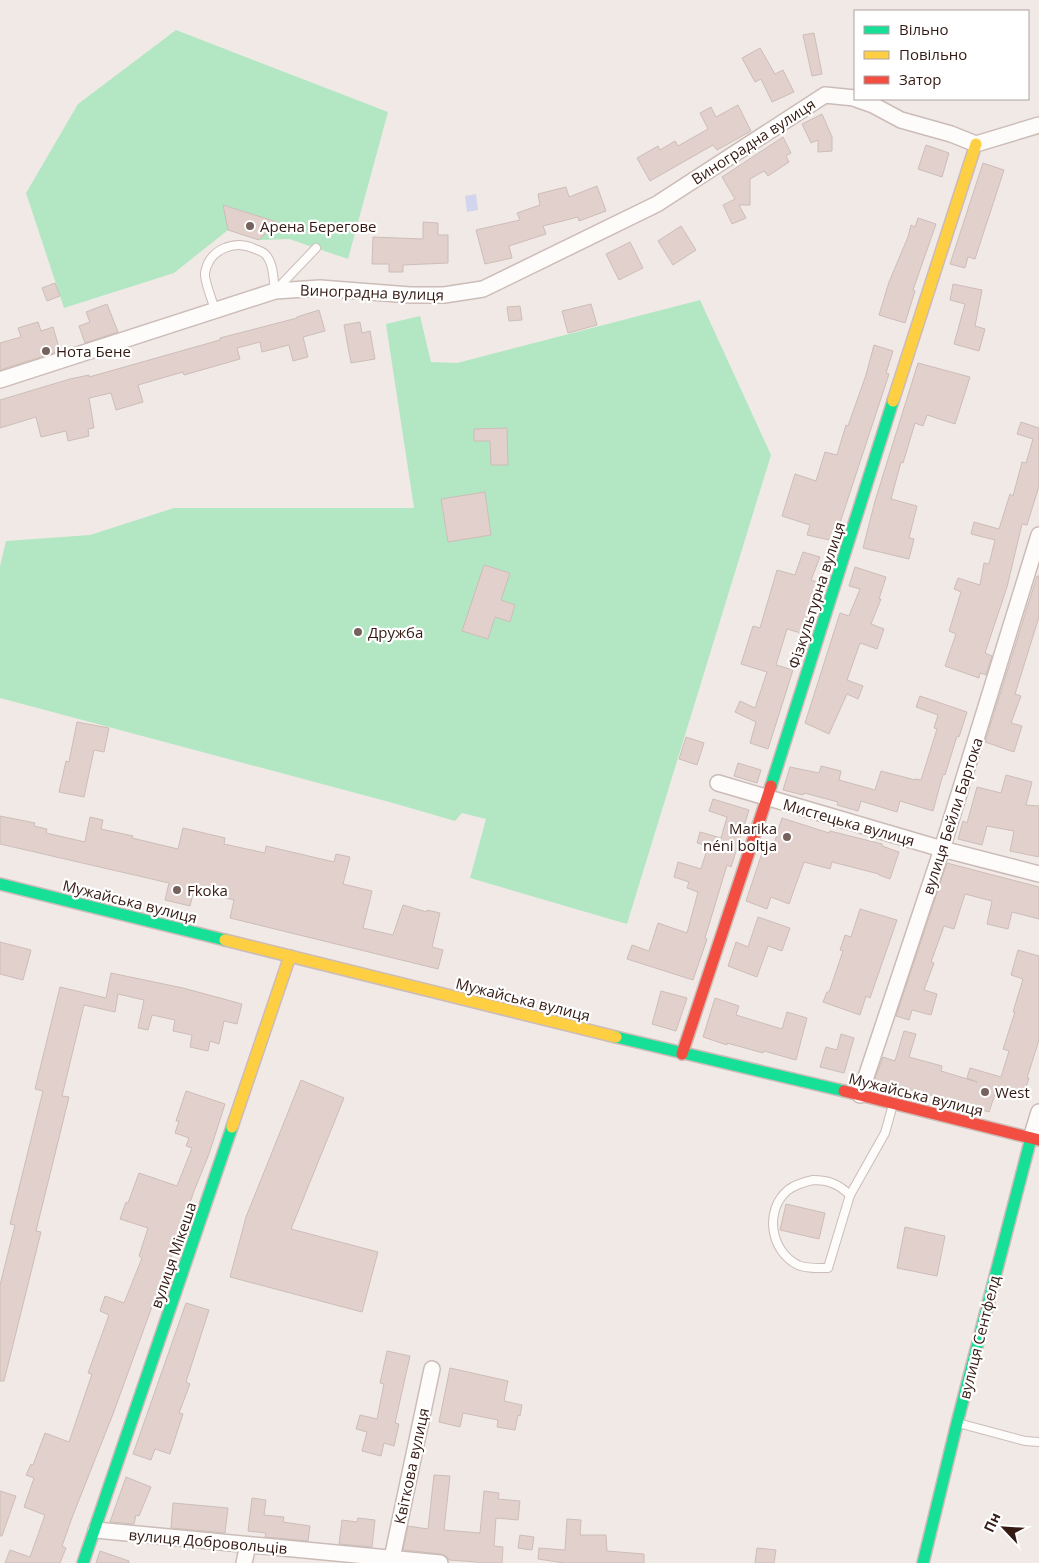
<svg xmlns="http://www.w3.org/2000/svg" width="1039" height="1563" viewBox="0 0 1039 1563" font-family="'Open Sans',sans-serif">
	<rect width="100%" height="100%" fill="#f1e9e6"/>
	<g fill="#b3e7c4">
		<polygon points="176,30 388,112 348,259 289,239 259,240 228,230 174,273 64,308 26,193 78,104"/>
		<polygon points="700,300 771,455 627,924 470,878 486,819 462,813 455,821 393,803 0,698 0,566 6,541 90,535 174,508 414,508 386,324 420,316 431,362 457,363"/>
	</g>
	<polygon fill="#d2d5ee" points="476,194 478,210 467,212 465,196"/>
	<g fill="#e1d0cb" stroke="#cdbdb8">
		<polygon points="814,33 822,74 812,76 803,35"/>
		<polygon points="760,48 775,74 783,70 794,92 772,102 761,79 755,82 742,58"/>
		<polygon points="738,105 751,131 717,150 713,145 650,181 637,158 658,146 660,150 675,141 678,146 708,129 700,113 711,107 716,117"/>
		<polygon points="822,114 832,137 832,151 818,152 818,140 811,143 802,124"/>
		<polygon points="783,137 791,153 786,156 789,162 768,176 764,171 750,179 750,205 739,205 746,218 732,224 723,205 735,199 722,177"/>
		<polygon points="926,145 949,153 942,177 918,169"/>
		<polygon points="983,163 1004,170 975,259 968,257 965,268 950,264"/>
		<polygon points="597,186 606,211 579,221 578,217 543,226 546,234 509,246 512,258 485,264 476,230 520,220 517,213 540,205 538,194 566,187 569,197"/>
		<polygon points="223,205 277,222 259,240 228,230"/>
		<polygon points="918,218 936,224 913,290 915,291 905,323 879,315 889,282 908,237 911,225 915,227"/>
		<polygon points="423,222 438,223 438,235 448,235 448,263 403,265 403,272 389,272 389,264 372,264 373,237 423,239"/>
		<polygon points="681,226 696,250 673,265 658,241"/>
		<polygon points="630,242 643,268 619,280 606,254"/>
		<polygon points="55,283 60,296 47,301 42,288"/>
		<polygon points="953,284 982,290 975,326 985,329 979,351 954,344 965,304 950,300"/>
		<polygon points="107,304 118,332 85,343 79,326 90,322 86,312"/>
		<polygon points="591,304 597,325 568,333 562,311"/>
		<polygon points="520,306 522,320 509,321 507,307"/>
		<polygon points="319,310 325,331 303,337 308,357 293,361 289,345 262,352 260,342 237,348 240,359 184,375 183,372 138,385 143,402 116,410 111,393 89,398 94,428 88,429 89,436 68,441 66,431 41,437 36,417 0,428 0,400 70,379 89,375 89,377 220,340 220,338 297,318 297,317"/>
		<polygon points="38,322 41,331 53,327 60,351 0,370 0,343 21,337 18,328"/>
		<polygon points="360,322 362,333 370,331 375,359 351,363 344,325"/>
		<polygon points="874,345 893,351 886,373 889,374 834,541 807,535 810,525 782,516 795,474 816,481 825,452 837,455 846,425 848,426 866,375"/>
		<polygon points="918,363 970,377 955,424 927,415 923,426 915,423 903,463 901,462 891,499 917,506 909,538 914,539 909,559 863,548 875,501"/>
		<polygon points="1021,422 1039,428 1039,486 1027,525 1022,524 1007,587 985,653 992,656 986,675 980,673 979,678 945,666 956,634 949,631 961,592 954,589 958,578 980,585 984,563 989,564 995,540 971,534 974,522 999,529 1010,494 1013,496 1022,462 1026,463 1033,439 1017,434"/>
		<polygon points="507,428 508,465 491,465 490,441 474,441 474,429"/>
		<polygon points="485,492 491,535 448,542 441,499"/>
		<polygon points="803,552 820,557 811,580 820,583 804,634 787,629 776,665 793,670 768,749 750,743 756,722 735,712 740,701 755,708 767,672 741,664 753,626 760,628 777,570 795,575"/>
		<polygon points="484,565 510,573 501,600 515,605 510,622 495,617 488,639 462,631"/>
		<polygon points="855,567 886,577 879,599 881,599 871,624 884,629 877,649 860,643 847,680 863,686 858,699 847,694 829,734 805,723 840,613 849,616 860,589 849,586"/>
		<polygon points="1037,576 1039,576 1039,617 1015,694 1021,696 1011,723 1022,726 1014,752 985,742"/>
		<polygon points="920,696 967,712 959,737 957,736 945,775 943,774 933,811 900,801 897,812 861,801 858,811 837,805 838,802 804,793 803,795 783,790 790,767 819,773 821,766 841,771 839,780 875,790 881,771 915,780 915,779 921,780 937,729 934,728 938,715 916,707"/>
		<polygon points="77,722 109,728 104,752 94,750 84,797 59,792 66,761 69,762"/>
		<polygon points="686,737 704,743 697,765 679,759"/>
		<polygon points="738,763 761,770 757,783 734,776"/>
		<polygon points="1006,775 1032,782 1026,805 1039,806 1039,857 1010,851 1014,831 987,826 982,845 958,839 963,821 967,823 977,787 1001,793"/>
		<polygon points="713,799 749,810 731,867 727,865 705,938 707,939 693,980 627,959 632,945 649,951 658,923 687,933 698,892 687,888 689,882 674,877 678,862 701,869 708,846 697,843 700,832 721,838 727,817 709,811"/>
		<polygon points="0,816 35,823 34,826 47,829 46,833 85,842 90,817 103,820 101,829 133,836 132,838 178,849 183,828 225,838 224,844 265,853 266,846 334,862 336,854 350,857 343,884 372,891 363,928 393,935 403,905 427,912 427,910 440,913 432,947 443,950 438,969 230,918 234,900 194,890 190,906 165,900 169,883 0,844"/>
		<polygon points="782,818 829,833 830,831 882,844 882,846 899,852 890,879 879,875 879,874 832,862 830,869 804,862 789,904 771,897 767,909 746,901 764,847 772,851"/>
		<polygon points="947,863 1039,887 1039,919 1012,912 1008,929 987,924 992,901 965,894 954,929 944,926 931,962 934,963 924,990 937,994 931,1015 912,1010 909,1020 896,1016"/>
		<polygon points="860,909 897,920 870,998 866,996 860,1015 823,1002 827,992 829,992 843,951 840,950 845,935 851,937"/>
		<polygon points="758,917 790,928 782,951 768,946 757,977 728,966 736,942 748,947"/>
		<polygon points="0,942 31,950 23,980 0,974"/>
		<polygon points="1018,950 1039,956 1039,1040 1027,1078 1029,1078 1023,1097 997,1088 989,1112 934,1095 934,1096 896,1086 895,1088 874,1081 883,1057 895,1061 904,1031 916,1034 909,1057 942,1066 941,1071 977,1082 967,1078 970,1068 1001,1077 1009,1051 1003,1049 1015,1012 1013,1012 1023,979 1011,975"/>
		<polygon points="111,973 183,988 242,1004 237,1024 224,1021 219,1044 210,1041 208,1051 190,1047 192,1035 173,1031 175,1020 152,1015 148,1030 138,1028 144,1000 118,994 115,1012 84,1005 62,1096 69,1097 36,1231 41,1232 4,1381 0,1381 0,1285 15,1225 10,1224 43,1091 35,1089 60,987 106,998"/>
		<polygon points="661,991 687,998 676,1031 652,1024"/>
		<polygon points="715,998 739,1006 736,1015 782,1029 787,1012 807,1018 796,1060 764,1051 763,1053 727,1043 727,1045 703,1037"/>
		<polygon points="841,1034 854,1038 844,1073 820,1067 826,1047 837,1050"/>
		<polygon points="301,1080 344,1098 291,1229 378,1252 362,1312 230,1277 246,1217"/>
		<polygon points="186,1091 225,1104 209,1154 194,1191 166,1272 165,1272 154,1301 113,1414 73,1515 62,1546 66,1548 60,1563 5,1563 10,1550 30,1557 45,1515 24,1507 34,1478 26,1475 31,1464 33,1465 45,1433 69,1442 92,1374 88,1373 109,1315 100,1311 105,1296 124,1303 142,1258 139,1256 148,1228 120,1219 126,1202 128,1203 139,1173 177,1186 192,1148 186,1146 189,1138 175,1133 179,1121 176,1121"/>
		<polygon points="786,1204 825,1213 819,1239 780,1230"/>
		<polygon points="905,1227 945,1236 937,1276 897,1268"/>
		<polygon points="186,1303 209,1310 186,1382 190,1384 179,1413 183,1414 170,1454 155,1449 151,1460 133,1454"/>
		<polygon points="387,1351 410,1356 395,1423 399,1424 394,1446 384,1443 381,1456 362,1451 367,1432 356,1429 360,1415 377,1419 384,1384 380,1383"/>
		<polygon points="450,1368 508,1381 504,1401 522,1405 520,1416 518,1415 515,1430 497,1427 498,1420 463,1413 460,1427 439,1422"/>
		<polygon points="434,1475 450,1476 444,1530 480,1533 484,1491 499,1493 498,1499 520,1501 518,1520 496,1518 494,1546 503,1547 502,1563 477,1563 477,1562 449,1560 446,1556 441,1554 403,1550 408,1526 428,1529"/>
		<polygon points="126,1477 151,1487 139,1516 136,1515 134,1524 110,1522"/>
		<polygon points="0,1491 16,1496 2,1536 0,1536"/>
		<polygon points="252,1498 266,1500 264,1515 284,1517 283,1522 310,1526 308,1541 265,1537 266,1533 248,1531"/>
		<polygon points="173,1503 228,1508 225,1533 171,1528"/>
		<polygon points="358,1518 375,1520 372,1547 339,1544 342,1520 357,1522"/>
		<polygon points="567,1519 581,1520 580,1535 606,1535 607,1551 644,1554 644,1563 564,1563 538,1559 539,1548 565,1550"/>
		<polygon points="520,1535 534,1537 532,1550 518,1548"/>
		<polygon points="757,1548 776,1550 774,1563 755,1563"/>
		<polygon points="100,1551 129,1561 129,1563 96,1563"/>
	</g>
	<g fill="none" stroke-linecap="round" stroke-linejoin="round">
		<g stroke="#ccbcb7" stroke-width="10">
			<g id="lane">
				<path d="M215 310C213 302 204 281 205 273 209 249 235 239 255 249 258 250 263 252 265 254 274 263 273 279 275 291L316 248"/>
				<path d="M813 1180C829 1180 838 1184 850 1195L828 1268C818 1268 807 1269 798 1265 770 1251 764 1210 788 1190 796 1184 804 1182 813 1180Z"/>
				<polyline points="850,1195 885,1133 892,1108"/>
				<polyline points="958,1423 1025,1441 1039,1442"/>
			</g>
		</g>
		<g stroke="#ccbcb7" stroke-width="18">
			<g id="street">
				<polyline points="856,99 873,105 901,120 951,134 976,144 1039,125"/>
				<polyline points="0,380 275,291 320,288 410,295 444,295 483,289 657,204 825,95 855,98"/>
				<polyline points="718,783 942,849 1039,874"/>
				<polyline points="860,1095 942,849 1039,535"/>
				<polyline points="1031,1138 1039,1112"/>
				<polyline points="96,1530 440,1563"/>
				<polyline points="244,1563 248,1545"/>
				<polyline points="391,1563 432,1369"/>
			</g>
		</g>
		<g stroke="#ccbcb7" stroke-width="14">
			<g id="fast">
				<polyline points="771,786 893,401"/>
				<polyline points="0,884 225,940"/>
				<polyline points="616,1037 844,1091"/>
				<polyline points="83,1563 232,1127"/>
				<polyline points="923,1563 957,1423 1031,1138"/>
			</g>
		</g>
		<g stroke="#ccbcb7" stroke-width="14">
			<g id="slow">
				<polyline points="893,401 976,144"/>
				<polyline points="225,940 616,1037"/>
				<polyline points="232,1127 290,956"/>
			</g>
		</g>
		<g stroke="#ccbcb7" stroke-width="14">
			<g id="jam">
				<polyline points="682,1054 771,786"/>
				<polyline points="844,1091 1039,1140"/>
			</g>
		</g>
		<use href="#lane" stroke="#fdfcfb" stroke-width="8"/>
		<use href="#street" stroke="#fdfcfb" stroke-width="15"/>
		<use href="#fast" stroke="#16e098" stroke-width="11"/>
		<use href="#slow" stroke="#ffcf43" stroke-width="11"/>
		<use href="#jam" stroke="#f24e42" stroke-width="11"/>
	</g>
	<g fill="#76625d" stroke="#fff" stroke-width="2">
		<circle cx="250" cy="226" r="5"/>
		<circle cx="46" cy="351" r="5"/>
		<circle cx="358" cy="632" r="5"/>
		<circle cx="787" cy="837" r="5"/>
		<circle cx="177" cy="890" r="5"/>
		<circle cx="985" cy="1092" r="5"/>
	</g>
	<g text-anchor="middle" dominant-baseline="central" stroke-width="4.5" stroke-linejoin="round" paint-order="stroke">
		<g font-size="15" fill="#341a13" stroke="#fff">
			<text transform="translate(753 141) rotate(-33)">Виноградна вулиця</text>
			<text transform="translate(372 292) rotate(2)">Виноградна вулиця</text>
			<text transform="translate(816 595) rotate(-72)">Фізкультурна вулиця</text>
			<text transform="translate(952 816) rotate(-72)">вулиця Бейли Бартока</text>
			<text transform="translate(849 822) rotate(16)">Мистецька вулиця</text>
			<text transform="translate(130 901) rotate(14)">Мужайська вулиця</text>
			<text transform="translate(523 999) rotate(14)">Мужайська вулиця</text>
			<text transform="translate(916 1094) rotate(14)">Мужайська вулиця</text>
			<text transform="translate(173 1255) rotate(-71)">вулиця Мікеша</text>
			<text transform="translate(979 1337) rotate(-76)">вулиця Сентфелд</text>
			<text transform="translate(411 1466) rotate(-78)">Квіткова вулиця</text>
			<text transform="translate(208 1541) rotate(5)">вулиця Добровольців</text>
		</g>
		<g font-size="15" fill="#341a13" stroke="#fff" text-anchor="start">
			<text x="260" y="226">Арена Берегове</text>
			<text x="56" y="351">Нота Бене</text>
			<text x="368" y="632">Дружба</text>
			<text x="777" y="828" text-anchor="end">Marika<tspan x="777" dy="17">néni boltja</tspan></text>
			<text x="187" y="890">Fkoka</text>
			<text x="995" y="1092">West</text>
		</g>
	</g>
	<rect x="854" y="10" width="175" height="90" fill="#ffffff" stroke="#aea3a1"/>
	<rect x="864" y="26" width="25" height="8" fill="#16e098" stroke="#aea3a1"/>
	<text x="899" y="35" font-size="15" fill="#341a13">Вільно</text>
	<rect x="864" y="51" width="25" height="8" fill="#ffcf43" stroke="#aea3a1"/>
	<text x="899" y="60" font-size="15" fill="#341a13">Повільно</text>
	<rect x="864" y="76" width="25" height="8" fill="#f24e42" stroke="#aea3a1"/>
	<text x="899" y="85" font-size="15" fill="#341a13">Затор</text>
	<g transform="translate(1004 1528) rotate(295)" stroke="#ffffff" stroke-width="4" paint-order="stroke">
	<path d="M0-4L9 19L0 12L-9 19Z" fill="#341a13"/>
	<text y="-8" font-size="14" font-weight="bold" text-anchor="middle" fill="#341a13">Пн</text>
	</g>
</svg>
